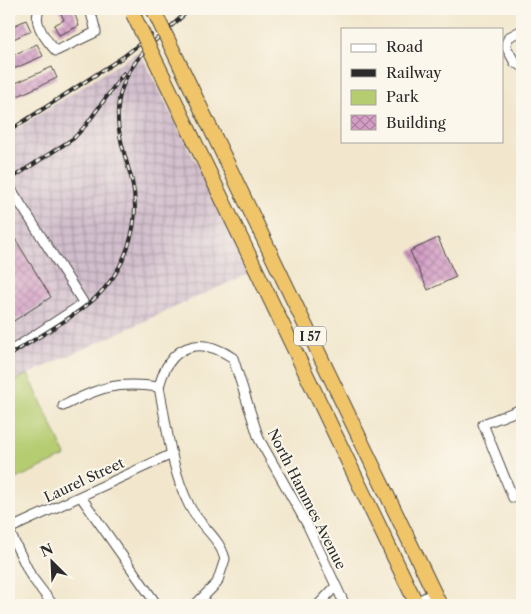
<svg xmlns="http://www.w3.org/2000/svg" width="531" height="614" viewBox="0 0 531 614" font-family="'Libre Caslon Text',serif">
	<defs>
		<pattern id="industrial-grid" width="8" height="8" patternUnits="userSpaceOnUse" patternTransform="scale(1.25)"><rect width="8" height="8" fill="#d1bdcc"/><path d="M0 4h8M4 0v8" fill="none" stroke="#aa9aa6"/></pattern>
		<pattern id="building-cross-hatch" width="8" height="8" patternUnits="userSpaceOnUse" patternTransform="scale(1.25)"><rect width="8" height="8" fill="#d39dc5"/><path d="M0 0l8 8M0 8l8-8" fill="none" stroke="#ab80a0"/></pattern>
	</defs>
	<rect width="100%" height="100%" fill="#fbf7ec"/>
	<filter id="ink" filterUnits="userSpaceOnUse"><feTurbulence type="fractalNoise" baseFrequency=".02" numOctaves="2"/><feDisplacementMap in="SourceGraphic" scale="10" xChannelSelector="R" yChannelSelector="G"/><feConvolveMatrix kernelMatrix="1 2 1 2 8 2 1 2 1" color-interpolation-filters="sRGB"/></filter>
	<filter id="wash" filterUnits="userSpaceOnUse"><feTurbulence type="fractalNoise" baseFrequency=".0096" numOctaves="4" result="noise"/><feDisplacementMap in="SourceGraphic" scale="20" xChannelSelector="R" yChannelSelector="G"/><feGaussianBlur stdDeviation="1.12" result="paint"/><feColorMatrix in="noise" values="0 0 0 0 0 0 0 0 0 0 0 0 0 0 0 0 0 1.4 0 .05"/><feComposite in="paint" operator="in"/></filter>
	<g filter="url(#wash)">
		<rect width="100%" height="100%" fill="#f2e7cd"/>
		<polygon fill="url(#industrial-grid)" points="139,51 252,272 9,383 9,133"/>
		<polygon fill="#b5cc71" stroke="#707c4e" points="28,374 66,456 9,482 9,383"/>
		<g id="blocks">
			<g fill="url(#building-cross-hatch)">
				<polygon points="59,9 73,9 79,26 59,35 54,25 64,20"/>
				<polygon points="26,20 31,31 9,41 9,28"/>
				<polygon points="37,44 43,56 9,71 9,57"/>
				<polygon points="52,67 57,78 9,100 9,86"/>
				<polygon points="9,229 51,297 9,324"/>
				<polygon points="438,238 456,277 428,290 410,251"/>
			</g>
		</g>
	</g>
	<g filter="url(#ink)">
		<use href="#blocks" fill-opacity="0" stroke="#494743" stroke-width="1"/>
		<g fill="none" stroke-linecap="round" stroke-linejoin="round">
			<g stroke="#494743" stroke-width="11">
				<g id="minor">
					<path d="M40 9C31 22 47 41 56 51L96 32 90 9"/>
					<polyline points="522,30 509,37 505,45 515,63 522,66"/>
					<polyline points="9,186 83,302 81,305 9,352"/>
					<path d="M63 406C100 387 117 381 159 387"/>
					<polyline points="81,497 157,605"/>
					<polyline points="513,498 483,424 522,409"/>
					<polyline points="9,529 172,454"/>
					<polyline points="9,531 31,576 53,605"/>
					<polyline points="416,602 434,593"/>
					<path d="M195 605 217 583 225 559C219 536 199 526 189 505 171 469 167 427 159 387 169 346 198 334 233 358L259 439 307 524 345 605"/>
					<polyline points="318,605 336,586"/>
				</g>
			</g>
			<g stroke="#494743" stroke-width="16">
				<g id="highway">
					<polyline points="181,67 440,605"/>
					<polyline points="164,78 417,605"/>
				</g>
			</g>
			<use href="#minor" stroke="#fff" stroke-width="9"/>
			<use href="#highway" stroke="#f0c469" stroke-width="14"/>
			<g stroke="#2b2b2b" stroke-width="4">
				<g id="rail">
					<polyline points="9,131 123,57 151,35"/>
					<polyline points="9,180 74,138 86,125 124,73"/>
					<path d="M9 355C36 338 67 322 92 301 125 272 142 225 132 181 124 151 111 120 122 88 134 52 165 34 190 9"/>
				</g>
			</g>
			<use href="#rail" stroke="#fbf7ec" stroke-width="2" stroke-dasharray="5.5" stroke-linecap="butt"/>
			<g stroke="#494743" stroke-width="16" stroke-linecap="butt">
				<g id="highway-bridge">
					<polyline points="153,9 181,67"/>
					<polyline points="133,14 164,78"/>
				</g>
			</g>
			<use href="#highway-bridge" stroke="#f0c469" stroke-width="14"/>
		</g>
	</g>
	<g text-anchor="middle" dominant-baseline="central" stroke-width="4" stroke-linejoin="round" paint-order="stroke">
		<rect fill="#fbf7ec" stroke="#696865" stroke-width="1" x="294" y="326.5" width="32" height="19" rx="4"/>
		<g font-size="12" font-weight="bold" fill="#2b2b2b">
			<text x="310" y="336">I 57</text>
		</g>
		<g font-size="14" fill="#2b2b2b" stroke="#fbf7ec">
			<text transform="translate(84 480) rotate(-25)">Laurel Street</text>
			<text transform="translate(307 499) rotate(63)">North Hammes Avenue</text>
		</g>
	</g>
	<rect width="531" height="614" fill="none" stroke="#fbf7ec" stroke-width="30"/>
	<rect x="341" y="28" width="162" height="115" fill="#fbf7ec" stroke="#a8a59f"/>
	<rect x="351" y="44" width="25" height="8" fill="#ffffff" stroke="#a8a59f"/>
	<text x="386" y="52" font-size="15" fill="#2b2b2b">Road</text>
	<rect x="351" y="69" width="25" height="8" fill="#2b2b2b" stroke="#a8a59f"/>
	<text x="386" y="78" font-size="15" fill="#2b2b2b">Railway</text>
	<rect x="351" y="90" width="25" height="15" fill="#b5cc71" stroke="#a8a59f"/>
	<text x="386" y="102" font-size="15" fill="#2b2b2b">Park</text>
	<rect x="351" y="115" width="25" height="15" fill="url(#building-cross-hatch)" stroke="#a8a59f"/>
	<text x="386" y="128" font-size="15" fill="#2b2b2b">Building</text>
	<g transform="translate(52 562) rotate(336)" stroke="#fbf7ec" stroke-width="4" paint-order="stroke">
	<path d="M0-4L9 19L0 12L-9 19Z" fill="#2b2b2b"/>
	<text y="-8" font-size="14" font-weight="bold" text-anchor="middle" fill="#2b2b2b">N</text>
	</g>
</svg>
